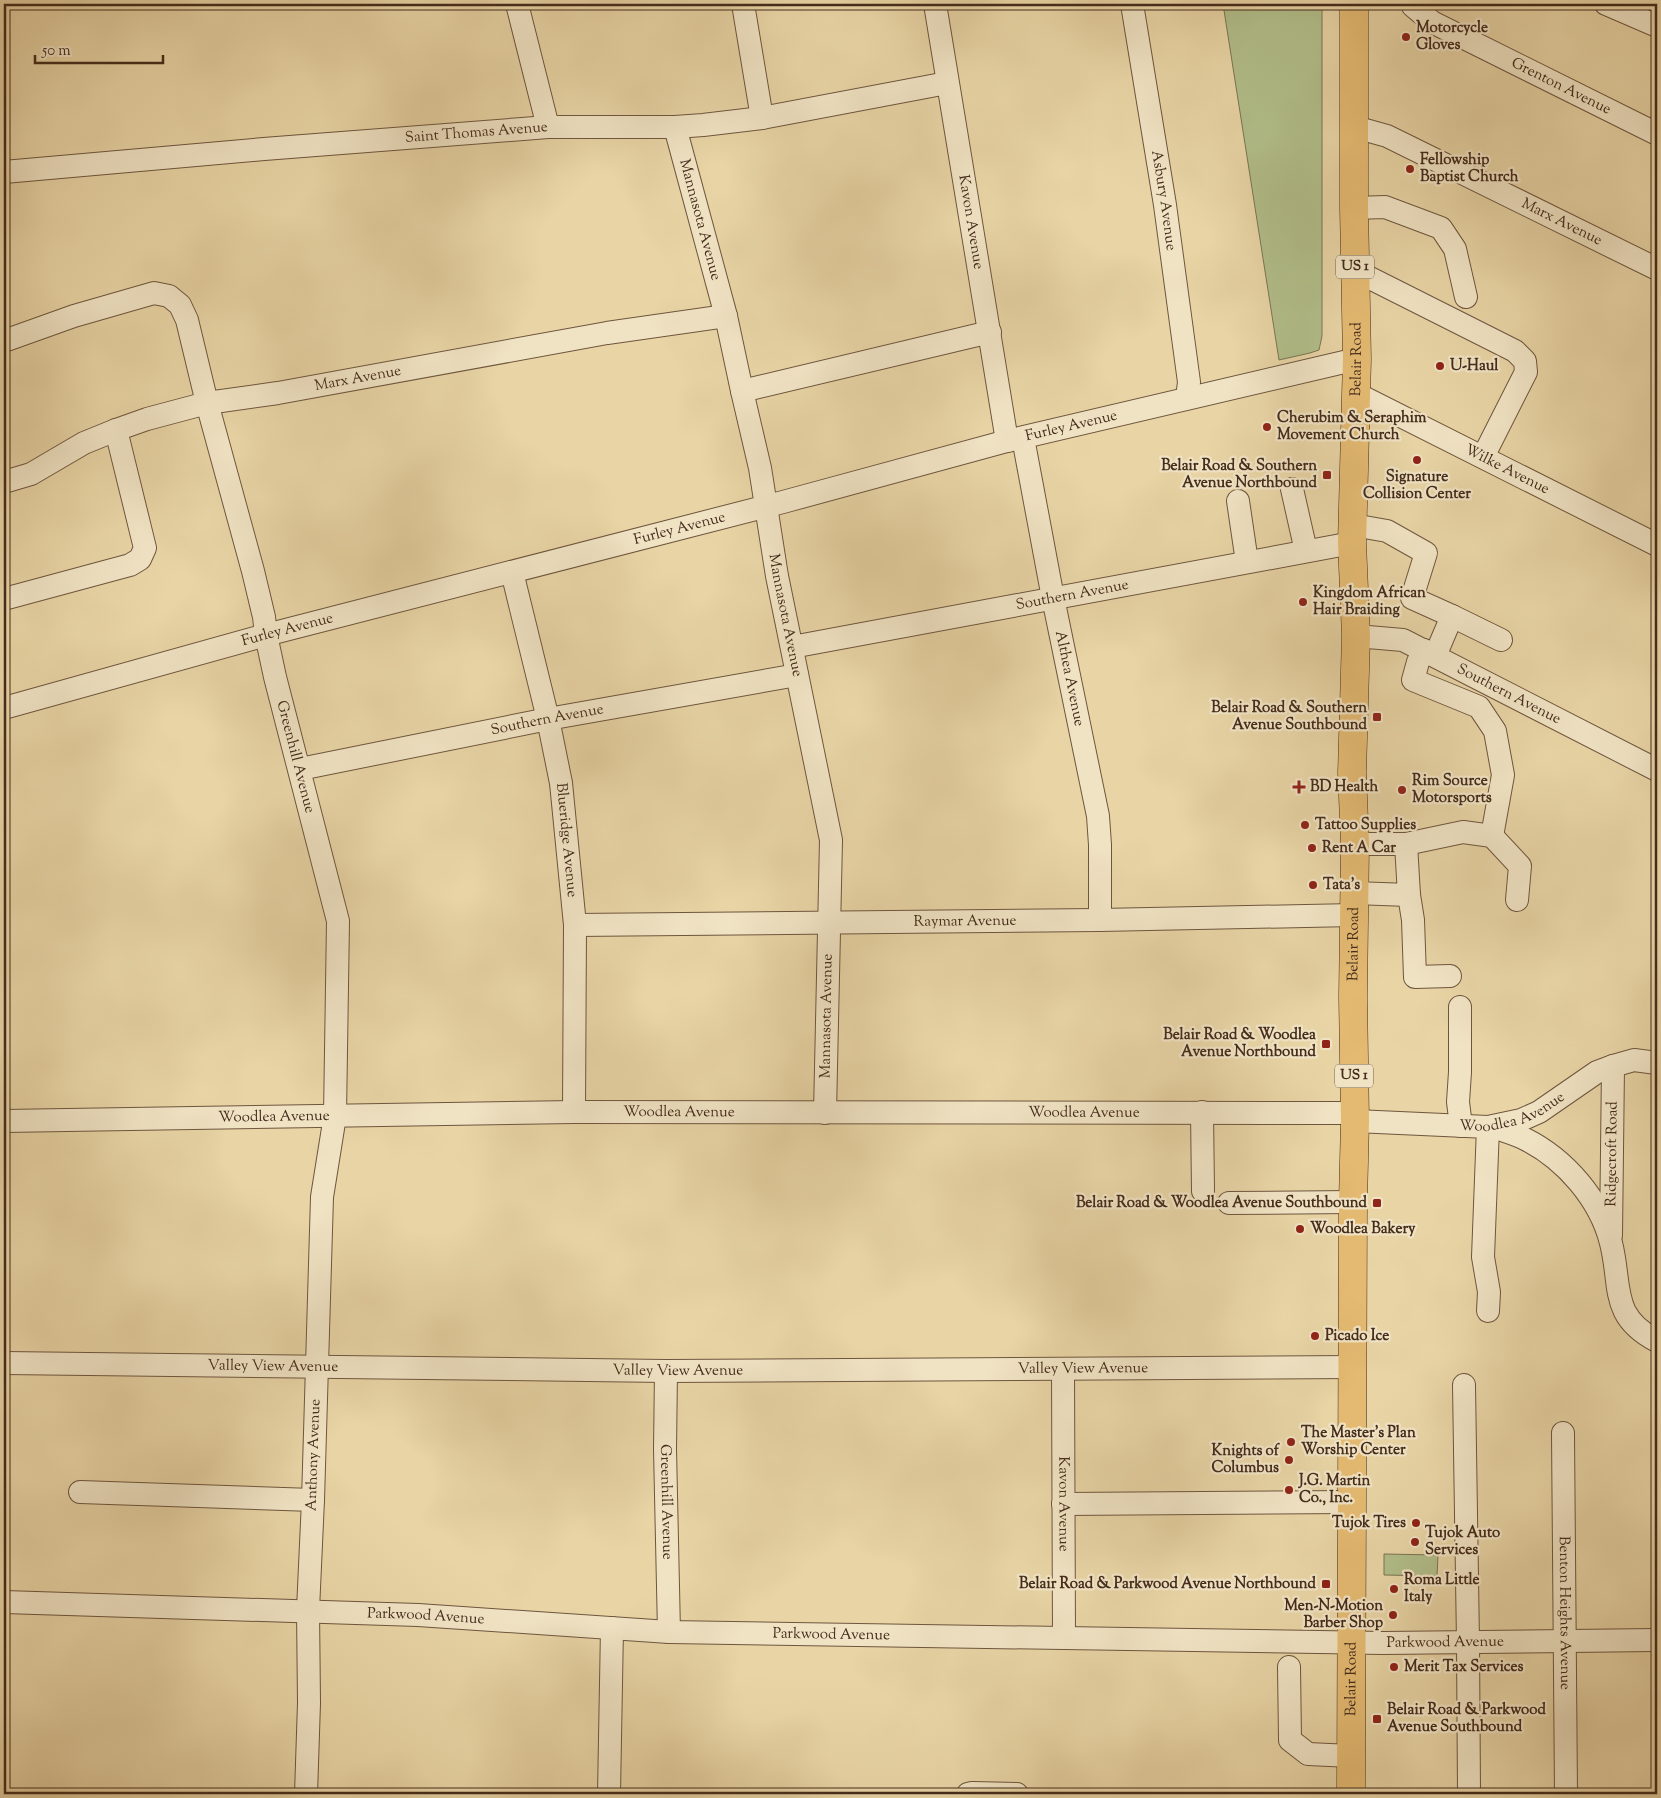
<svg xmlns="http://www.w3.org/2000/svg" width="1661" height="1798" viewBox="0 0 1661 1798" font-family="'Sorts Mill Goudy',serif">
	<rect width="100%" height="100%" fill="#e8d4a5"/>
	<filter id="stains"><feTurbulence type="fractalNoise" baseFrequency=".004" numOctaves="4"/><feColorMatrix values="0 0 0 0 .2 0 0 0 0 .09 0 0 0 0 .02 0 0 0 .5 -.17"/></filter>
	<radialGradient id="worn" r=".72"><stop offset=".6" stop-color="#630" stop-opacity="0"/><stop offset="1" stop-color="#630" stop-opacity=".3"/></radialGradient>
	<g fill="#b1be8a" stroke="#7b7553">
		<polygon points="1223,4 1322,4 1322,336 1319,350 1310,353 1279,360"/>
		<polygon points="1384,1554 1438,1555 1437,1576 1384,1575"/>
	</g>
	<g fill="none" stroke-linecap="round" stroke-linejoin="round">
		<g stroke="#6e563e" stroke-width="24">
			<g id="minor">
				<polyline points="517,4 548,127"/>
				<polyline points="743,4 762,118"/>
				<path id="s1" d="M935 4 1007 441"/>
				<path id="s2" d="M1132 4 1165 205 1189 382 1187 398"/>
				<polyline points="1606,4 1657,26"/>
				<path id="s3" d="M1413 6 1432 22 1657 134"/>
				<path id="s4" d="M675 127 726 316 742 391 760 468 777 576 831 840 825 1113"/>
				<path id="s5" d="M1355 127 1387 136 1657 269"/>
				<path id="s6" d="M4 172 264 149 548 127H675L703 125 762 118 947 83"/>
				<polyline points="1354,208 1385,207 1441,228 1455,249 1466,297"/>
				<polyline points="1356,271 1515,351 1525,361 1526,372 1483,457"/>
				<path id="s7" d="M4 341 74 316 154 293 169 296 180 305 187 320 207 403 253 571 264 617 266 635 275 677 338 921 335 1116 322 1197 313 1500 308 1610 309 1703 306 1794"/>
				<polyline points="742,391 990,332"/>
				<path id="s8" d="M1357 394 1657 545"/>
				<path id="s9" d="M1023 438 1053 598 1098 816 1100 845V920"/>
				<path id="s10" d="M4 482 31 474 84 443 116 430 147 419 207 403 278 393 607 333 726 316"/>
				<polyline points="1292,489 1306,551"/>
				<polyline points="1238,501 1247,562"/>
				<polyline points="1353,525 1387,531 1426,553 1412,598 1452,616 1435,656"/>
				<path id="s11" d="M512 572 548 719 561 783 575 925 574 1112"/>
				<polyline points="4,599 130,565 140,559 145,548 116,430"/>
				<polyline points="1452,616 1501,640"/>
				<path id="s12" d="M1356 636 1403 640 1657 770"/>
				<path id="s13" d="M792 647 1352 543"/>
				<polyline points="1424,650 1418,662 1413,680 1479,707 1495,731 1503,775 1492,836"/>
				<path id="s14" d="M4 708 266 635 783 502 1007 441 1357 359"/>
				<path id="s15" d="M300 769 548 719 797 675"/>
				<polyline points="1406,844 1463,832 1492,836 1520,866 1517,900"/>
				<polyline points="1354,893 1409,895 1406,844 1355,844"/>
				<polyline points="1409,895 1413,920 1415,977 1450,976"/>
				<path id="s16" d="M575 925 1100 920 1354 915"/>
				<polyline points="1460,1007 1460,1072 1458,1102 1461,1126"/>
				<polyline points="1202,1112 1203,1191"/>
				<path id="s17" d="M4 1121 574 1112 1355 1113"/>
				<path id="s18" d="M1355 1121 1488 1127 1521 1120 1539 1112 1597 1072 1613 1066 1634 1060 1657 1063"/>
				<path d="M1493 1127C1504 1131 1515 1134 1525 1139 1565 1159 1600 1199 1611 1243 1622 1286 1609 1316 1657 1341"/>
				<polyline points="1229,1203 1353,1202"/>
				<path id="s19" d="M1611 1235 1613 1066"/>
				<polyline points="1488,1311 1489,1292 1483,1257 1488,1127"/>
				<path id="s20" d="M4 1363 666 1371 1353 1367"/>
				<path id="s21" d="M1063 1369 1064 1638"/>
				<path id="s22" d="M666 1371 665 1449 669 1632"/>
				<polyline points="1464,1385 1468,1642 1469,1794"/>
				<path id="s23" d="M1563 1433 1566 1794"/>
				<polyline points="80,1492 313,1500"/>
				<polyline points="1063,1504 1352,1502"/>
				<path id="s24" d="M4 1602 418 1615 669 1632 1383 1643 1657 1640"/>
				<polyline points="1289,1667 1290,1740 1308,1754 1351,1756"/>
				<polyline points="609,1794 612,1628"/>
				<polyline points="968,1794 972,1793 1017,1794"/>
			</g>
		</g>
		<g stroke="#452c1c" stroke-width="29">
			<g id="major">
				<path id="s25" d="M1351 1794 1353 1202 1355 1121 1353 997 1355 844 1352 773 1356 636 1352 543 1357 359 1354 208V4"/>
			</g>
		</g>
		<use href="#minor" stroke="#f0e3c4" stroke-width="22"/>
		<use href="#major" stroke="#e4ba72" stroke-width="28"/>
	</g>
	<g fill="#8f2418" stroke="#f0e3c4" stroke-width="2">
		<circle cx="1406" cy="37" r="5"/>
		<circle cx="1410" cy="169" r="5"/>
		<circle cx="1440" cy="366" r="5"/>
		<circle cx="1267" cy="427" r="5"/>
		<circle cx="1417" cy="460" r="5"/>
		<rect x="1322" y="470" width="10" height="10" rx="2.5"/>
		<circle cx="1303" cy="602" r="5"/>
		<rect x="1372" y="712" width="10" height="10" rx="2.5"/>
		<path d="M1296.5 779.5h5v5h5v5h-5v5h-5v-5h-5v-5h5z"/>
		<circle cx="1402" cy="790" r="5"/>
		<circle cx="1305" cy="825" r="5"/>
		<circle cx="1312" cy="848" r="5"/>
		<circle cx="1313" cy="885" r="5"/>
		<rect x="1321" y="1039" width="10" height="10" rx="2.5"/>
		<rect x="1372" y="1198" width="10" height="10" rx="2.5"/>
		<circle cx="1300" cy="1229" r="5"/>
		<circle cx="1315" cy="1336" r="5"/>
		<circle cx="1291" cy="1442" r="5"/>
		<circle cx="1289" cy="1460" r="5"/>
		<circle cx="1289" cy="1490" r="5"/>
		<circle cx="1416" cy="1523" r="5"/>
		<circle cx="1415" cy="1542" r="5"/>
		<rect x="1321" y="1579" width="10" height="10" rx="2.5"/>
		<circle cx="1394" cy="1589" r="5"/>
		<circle cx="1393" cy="1615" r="5"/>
		<circle cx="1394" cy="1667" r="5"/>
		<rect x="1372" y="1714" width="10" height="10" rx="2.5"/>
	</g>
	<g text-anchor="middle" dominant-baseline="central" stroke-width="4.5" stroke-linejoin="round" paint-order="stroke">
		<g fill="#f0e3c4" stroke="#78634e" stroke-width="1">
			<rect x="1336" y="255.5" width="38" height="23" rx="4"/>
			<rect x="1335" y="1064.5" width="38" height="23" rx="4"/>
		</g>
		<g font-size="14" font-weight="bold" fill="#452c1c">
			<text x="1355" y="267">US 1</text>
			<text x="1354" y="1076">US 1</text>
		</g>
		<g font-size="15" font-weight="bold" fill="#452c1c" stroke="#f0e3c4" text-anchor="start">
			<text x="1416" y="28">Motorcycle<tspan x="1416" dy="17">Gloves</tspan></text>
			<text x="1420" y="160">Fellowship<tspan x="1420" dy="17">Baptist Church</tspan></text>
			<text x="1450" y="366">U-Haul</text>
			<text x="1277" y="418">Cherubim &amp; Seraphim<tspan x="1277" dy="17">Movement Church</tspan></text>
			<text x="1317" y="466" text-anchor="end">Belair Road &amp; Southern<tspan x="1317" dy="17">Avenue Northbound</tspan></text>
			<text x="1417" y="477" text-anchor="middle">Signature<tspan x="1417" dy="17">Collision Center</tspan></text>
			<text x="1313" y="593">Kingdom African<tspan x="1313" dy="17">Hair Braiding</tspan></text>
			<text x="1367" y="708" text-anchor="end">Belair Road &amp; Southern<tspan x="1367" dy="17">Avenue Southbound</tspan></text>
			<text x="1412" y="781">Rim Source<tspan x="1412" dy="17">Motorsports</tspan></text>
			<text x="1310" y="787">BD Health</text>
			<text x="1315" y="825">Tattoo Supplies</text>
			<text x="1322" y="848">Rent A Car</text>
			<text x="1323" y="885">Tata's</text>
			<text x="1316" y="1035" text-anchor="end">Belair Road &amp; Woodlea<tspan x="1316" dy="17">Avenue Northbound</tspan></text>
			<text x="1367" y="1203" text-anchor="end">Belair Road &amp; Woodlea Avenue Southbound</text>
			<text x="1310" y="1229">Woodlea Bakery</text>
			<text x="1325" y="1336">Picado Ice</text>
			<text x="1301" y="1433">The Master's Plan<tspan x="1301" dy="17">Worship Center</tspan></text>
			<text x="1279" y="1451" text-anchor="end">Knights of<tspan x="1279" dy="17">Columbus</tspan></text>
			<text x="1299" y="1481">J.G. Martin<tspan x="1299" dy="17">Co., Inc.</tspan></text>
			<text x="1406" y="1523" text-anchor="end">Tujok Tires</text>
			<text x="1425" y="1533">Tujok Auto<tspan x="1425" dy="17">Services</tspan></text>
			<text x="1404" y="1580">Roma Little<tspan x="1404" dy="17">Italy</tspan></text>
			<text x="1316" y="1584" text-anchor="end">Belair Road &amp; Parkwood Avenue Northbound</text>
			<text x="1383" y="1606" text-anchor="end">Men-N-Motion<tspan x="1383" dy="17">Barber Shop</tspan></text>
			<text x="1404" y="1667">Merit Tax Services</text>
			<text x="1387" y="1710">Belair Road &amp; Parkwood<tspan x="1387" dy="17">Avenue Southbound</tspan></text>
		</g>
		<g font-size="15" fill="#452c1c" stroke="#f0e3c4">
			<text stroke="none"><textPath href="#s3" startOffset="169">Grenton Avenue</textPath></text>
			<text stroke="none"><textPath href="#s6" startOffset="474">Saint Thomas Avenue</textPath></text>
			<text stroke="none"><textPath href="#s2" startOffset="199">Asbury Avenue</textPath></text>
			<text stroke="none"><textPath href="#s4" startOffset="96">Mannasota Avenue</textPath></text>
			<text stroke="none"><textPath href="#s5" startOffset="228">Marx Avenue</textPath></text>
			<text stroke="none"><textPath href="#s1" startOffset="221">Kavon Avenue</textPath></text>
			<text stroke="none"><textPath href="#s25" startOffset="1435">Belair Road</textPath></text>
			<text stroke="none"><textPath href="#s10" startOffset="372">Marx Avenue</textPath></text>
			<text stroke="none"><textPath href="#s14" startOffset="1104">Furley Avenue</textPath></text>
			<text stroke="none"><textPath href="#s8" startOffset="168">Wilke Avenue</textPath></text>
			<text stroke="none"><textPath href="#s14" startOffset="699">Furley Avenue</textPath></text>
			<text stroke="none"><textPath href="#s13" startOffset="285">Southern Avenue</textPath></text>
			<text stroke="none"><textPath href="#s4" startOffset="501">Mannasota Avenue</textPath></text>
			<text stroke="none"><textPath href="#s14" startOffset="294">Furley Avenue</textPath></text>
			<text stroke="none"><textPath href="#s9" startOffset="245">Althea Avenue</textPath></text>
			<text stroke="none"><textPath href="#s12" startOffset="166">Southern Avenue</textPath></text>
			<text stroke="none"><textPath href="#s15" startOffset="252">Southern Avenue</textPath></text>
			<text stroke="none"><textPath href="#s7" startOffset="654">Greenhill Avenue</textPath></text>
			<text stroke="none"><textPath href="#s11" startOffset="274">Blueridge Avenue</textPath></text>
			<text stroke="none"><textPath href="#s16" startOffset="390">Raymar Avenue</textPath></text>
			<text stroke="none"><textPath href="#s25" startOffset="850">Belair Road</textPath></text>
			<text transform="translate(827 1016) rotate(-89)">Mannasota Avenue</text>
			<text stroke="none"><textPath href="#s18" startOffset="160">Woodlea Avenue</textPath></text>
			<text stroke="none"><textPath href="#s17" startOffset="675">Woodlea Avenue</textPath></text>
			<text stroke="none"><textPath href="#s17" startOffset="1080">Woodlea Avenue</textPath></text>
			<text stroke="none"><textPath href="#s17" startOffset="270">Woodlea Avenue</textPath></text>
			<text stroke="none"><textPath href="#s19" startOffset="81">Ridgecroft Road</textPath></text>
			<text stroke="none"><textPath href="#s20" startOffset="269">Valley View Avenue</textPath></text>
			<text stroke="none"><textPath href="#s20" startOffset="1079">Valley View Avenue</textPath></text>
			<text stroke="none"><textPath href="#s20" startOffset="674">Valley View Avenue</textPath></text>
			<text transform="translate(314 1455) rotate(-88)">Anthony Avenue</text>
			<text stroke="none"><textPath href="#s22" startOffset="131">Greenhill Avenue</textPath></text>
			<text stroke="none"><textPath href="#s21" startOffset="135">Kavon Avenue</textPath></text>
			<text stroke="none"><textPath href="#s23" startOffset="180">Benton Heights Avenue</textPath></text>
			<text stroke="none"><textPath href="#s24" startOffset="422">Parkwood Avenue</textPath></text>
			<text stroke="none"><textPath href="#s24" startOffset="828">Parkwood Avenue</textPath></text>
			<text stroke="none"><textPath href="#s24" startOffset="1442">Parkwood Avenue</textPath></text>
			<text stroke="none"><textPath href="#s25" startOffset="115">Belair Road</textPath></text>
		</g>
	</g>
	<rect width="1661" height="1798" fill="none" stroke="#e8d4a5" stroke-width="20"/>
	<rect x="5" y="5" width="1651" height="1788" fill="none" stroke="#452c1c" stroke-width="2.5"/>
	<rect x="10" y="10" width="1641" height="1778" fill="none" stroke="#452c1c"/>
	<path d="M35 55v8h128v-8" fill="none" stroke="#452c1c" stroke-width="2.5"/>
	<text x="42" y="55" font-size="15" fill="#452c1c" stroke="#f0e3c4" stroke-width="4" paint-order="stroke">50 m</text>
	<rect width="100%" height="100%" filter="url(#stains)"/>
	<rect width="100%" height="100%" fill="url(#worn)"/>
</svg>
